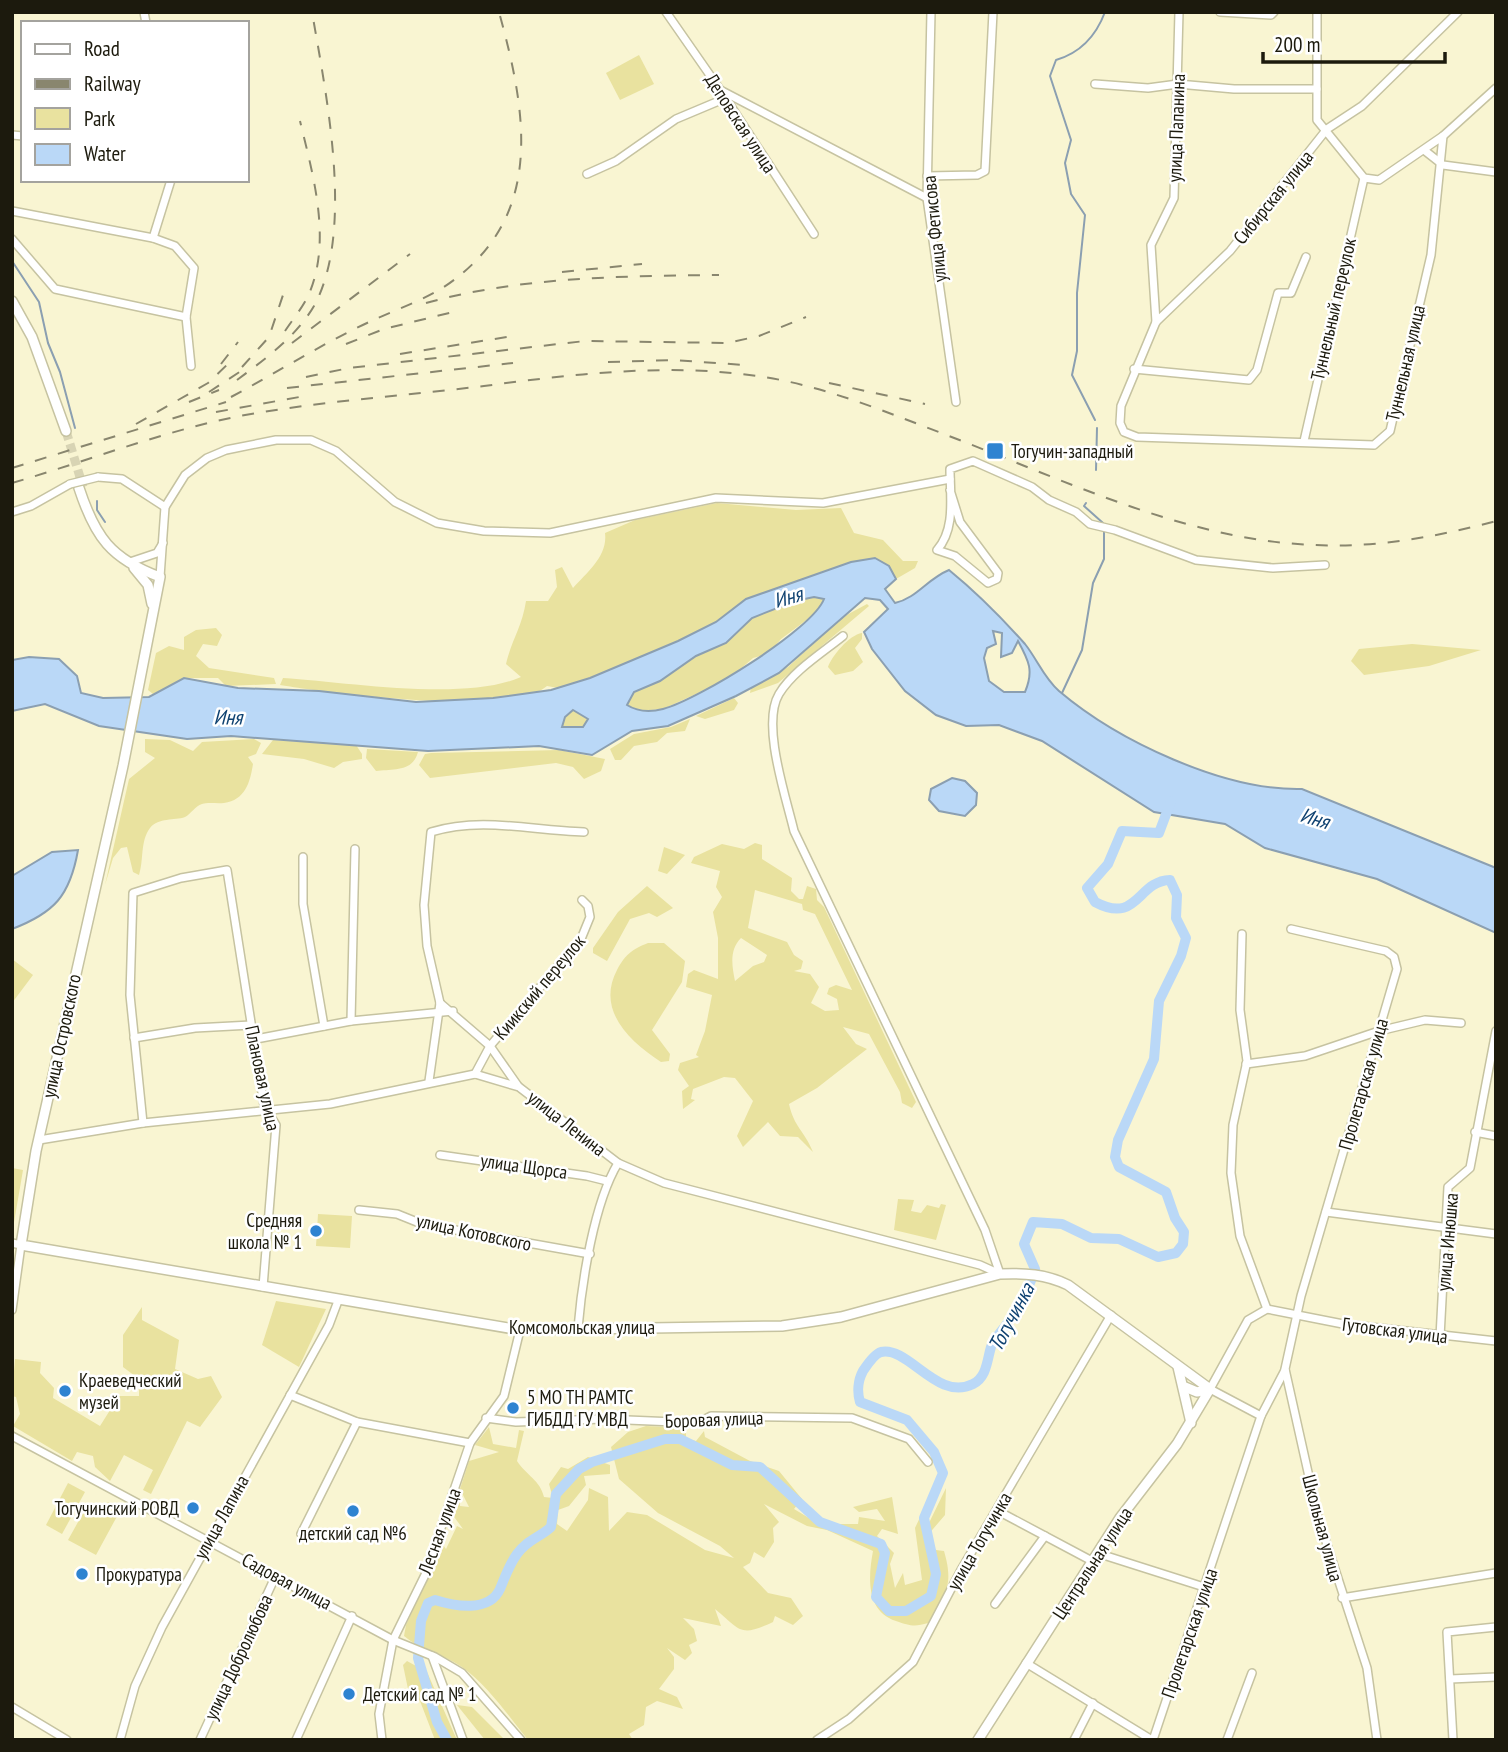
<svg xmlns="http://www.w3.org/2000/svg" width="1508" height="1752" viewBox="0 0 1508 1752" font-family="'PT Sans Narrow',sans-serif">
	<rect width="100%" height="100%" fill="#f9f5d2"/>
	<g fill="#e9e29f" fill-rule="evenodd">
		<polygon points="639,55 654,84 620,100 606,73"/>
		<path d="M717 503 796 510 841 508 854 533 883 540 903 561H918L915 568 896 579 889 566 851 562 746 599 716 622 678 641 590 678 558 688 547 686C512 717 329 693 280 685L283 678C347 682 464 702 521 677L506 664C512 639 522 627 526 601H548L557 587 555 570 562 567 573 588C587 572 608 556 605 533L635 520Z"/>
		<polygon points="814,597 825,598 820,610 781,639 768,654 753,658 729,679 663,709 636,711 627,705 634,692 660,681 696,656 726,643 752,618 795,601"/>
		<polygon points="867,604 869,606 778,683 750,693 751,687 788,667 841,618"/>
		<polygon points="216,628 222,635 217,646 203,644 196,656 209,668 274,678 276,684 226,686 218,678 184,678 153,694 148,690 156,653 169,646 184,650 184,637 196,630"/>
		<path d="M862 633V639L855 648 863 662 853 671 835 675 828 667C832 656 849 635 862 633Z"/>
		<polygon points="1412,644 1481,650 1429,666 1364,675 1351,661 1359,649"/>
		<polygon points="734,698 738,703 734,710 705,719 696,716"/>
		<polygon points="573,710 589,719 583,727 562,728 565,717"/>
		<polygon points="690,719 685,731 667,733 657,742 634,746 621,760 615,760 610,749 634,734 671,727"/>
		<path d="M145 739 170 740 193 751 202 742 254 739 261 743 256 754 248 757 253 764C250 783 245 800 224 803 217 804 209 802 202 804 195 806 191 814 185 817 174 821 159 817 150 828 140 841 144 860 139 875L133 872 127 847 121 848 113 858 105 885 129 779 155 758 145 752Z"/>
		<polygon points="273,740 356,745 362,754 362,759 343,762 334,768 304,759 262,754"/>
		<path d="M367 749 418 752C413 772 393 769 376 771L366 758Z"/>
		<polygon points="559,750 605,759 601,771 584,779 573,767 556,763 430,778 419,765 425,754 431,753"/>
		<path d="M755 843 762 845V859L792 878 791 891 799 899H803L807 886 816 889 817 900 824 907 916 1102 912 1108 902 1103 900 1092 869 1034 843 1027 856 1044 867 1049 817 1088 789 1104C794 1127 804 1130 813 1152L798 1137 780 1136 768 1122 743 1147 737 1136 753 1101 735 1078 724 1077 693 1089 691 1099 695 1100 683 1109 682 1091 689 1086 678 1070 680 1063 699 1057 696 1055 705 1031 712 995 686 987 688 974 694 970 718 979V938L713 912 722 897 716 887 720 871 691 863 694 857 722 844 744 849ZM755 890 802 904 803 910 815 914 852 990 836 985 829 988 827 994 837 999 839 1010 825 1011 811 1003 819 987 810 974 794 971 801 969 803 961 794 955 787 942 748 928ZM741 938 767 955 764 962 753 966 735 981C732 966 729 950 741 938Z"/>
		<polygon points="664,847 685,855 667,874 658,871"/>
		<polygon points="647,886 673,908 657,917 649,913 630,919 607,961 593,953 593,948 618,912"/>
		<path d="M648 943H664L685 961 682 982 652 1030 670 1054 669 1061 661 1062C629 1041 596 1010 617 970 625 955 632 949 648 943Z"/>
		<polygon points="12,959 33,975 12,1003"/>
		<polygon points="12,1168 23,1170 12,1234"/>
		<polygon points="898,1199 914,1200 911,1211 921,1213 927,1205 939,1208 941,1204 946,1205 936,1240 894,1230"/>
		<polygon points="318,1214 352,1216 350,1248 316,1246"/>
		<polygon points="276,1301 326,1309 299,1367 262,1345"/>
		<polygon points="142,1307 142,1320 179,1340 175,1369 198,1379 211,1376 222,1397 200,1427 187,1421 151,1494 143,1490 153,1470 124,1455 110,1481 95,1467 93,1456 77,1452 72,1461 13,1426 20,1414 16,1397 12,1396 15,1359 41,1362 40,1373 54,1388 53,1398 100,1426 119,1396 139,1396 139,1379 123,1367 123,1335"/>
		<path d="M646 1426 686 1428V1438L696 1441 704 1431 705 1437 750 1461 779 1471 802 1499 794 1509 819 1524H858L859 1517 885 1521 877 1509 859 1512 853 1507 892 1497 898 1534 882 1529 877 1536 894 1553 890 1564 895 1588 903 1573 905 1585 922 1580 915 1528 923 1511V1529L928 1525 946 1488 945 1515 927 1536 936 1550 944 1551C954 1585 946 1593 928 1623 915 1627 910 1626 896 1621 866 1611 868 1578 873 1551L827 1530 807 1526 764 1504 779 1522 773 1528 774 1542 764 1558 754 1552 750 1563 743 1567 768 1593 791 1598 803 1616 793 1625 775 1616 773 1622C739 1638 741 1630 715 1609L721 1626 683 1618 694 1629 697 1641 689 1645 692 1653 685 1660 667 1648 674 1657V1669L659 1689 677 1697 683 1709 657 1701 646 1707 644 1725 629 1734 633 1740H528C508 1715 488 1686 462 1667 443 1654 421 1651 404 1636L406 1625 443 1545 446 1549 457 1526 463 1529 452 1514 458 1494 460 1506 469 1507 460 1489 469 1461 499 1452 475 1445 489 1427 493 1444 516 1448 519 1430 524 1431 517 1461C527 1476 540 1480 544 1497L553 1498 549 1484 561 1467 568 1469 588 1457 610 1465V1474L584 1476 586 1485 569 1506 558 1510 557 1524 567 1531 588 1500 589 1488 608 1497 609 1531 627 1512 647 1515 705 1550 734 1558 720 1546 658 1513 619 1479 611 1447 628 1432Z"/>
		<polygon points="68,1483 85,1492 62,1534 46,1525"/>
		<polygon points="108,1502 121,1509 96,1555 68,1540 87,1506 102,1514"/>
		<polygon points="407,1661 427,1672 457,1740 435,1740 420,1701 408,1689 403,1665"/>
		<polygon points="457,1705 472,1707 505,1740 485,1740"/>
	</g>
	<g fill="#bad8f7" stroke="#8b9fb1" stroke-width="2" fill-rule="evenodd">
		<path d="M875 558 889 566 896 579 885 589 895 603C917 598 927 579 949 570 976 592 1001 617 1025 644 1037 659 1044 678 1059 691 1118 741 1224 791 1302 789L1496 868V933L1377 879 1265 848 1225 824 1154 812 1042 741 999 725 966 726 936 715 905 691 872 649 864 632 888 609 880 600 865 598 779 673 736 696 668 726 632 731 592 755 539 746 428 751 231 736 187 739 99 726 45 704 12 711V660L29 657 59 659 77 676 81 693 103 698 149 697 184 678 238 688 319 691 416 702 493 698 551 690 590 678 678 641 716 622 746 599 851 562ZM814 597 824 599C813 629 698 700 663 709 651 712 638 712 627 705L634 692 660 681 696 656 726 643 752 618 795 601ZM993 631 1002 633 1001 657 1012 653 1018 641C1029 661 1034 671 1025 692H1004L989 681 984 658 987 648 996 644ZM573 710 588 719 583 727H562L565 717Z"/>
		<polygon points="952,778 965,781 977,793 976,805 965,816 939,811 929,800 931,789"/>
		<path d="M78 850C70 896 54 913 12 929V876L52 852Z"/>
	</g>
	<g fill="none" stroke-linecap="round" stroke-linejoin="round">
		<g stroke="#8b9fb1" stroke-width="2">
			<polyline points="12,261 39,302 48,343 60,372 75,428"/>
			<path d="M1095 420 1072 375 1077 351V293L1085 215 1071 194 1065 163 1071 140 1050 76 1056 60C1080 53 1096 36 1105 12"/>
			<polyline points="1096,470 1097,428"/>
			<polyline points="97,501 97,510 105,522"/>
			<polyline points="1086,503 1084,506 1103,523"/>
			<polyline points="1062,693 1082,650 1093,583 1104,559 1104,532"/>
		</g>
		<path stroke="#bad8f7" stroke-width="10" d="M447 1740 437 1722 418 1658 421 1621 428 1603 435 1600C454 1606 489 1613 500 1589 505 1577 509 1565 517 1554 528 1539 539 1538 551 1527L556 1494 579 1469 592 1462 665 1439H680L732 1465 760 1467 820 1522 881 1544 885 1553 876 1597 889 1611H906L931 1596 936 1574 924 1518 943 1473 934 1452 907 1420 860 1402C857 1392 858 1380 863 1371 867 1365 874 1354 881 1352 909 1346 937 1402 973 1384 987 1377 987 1360 991 1347 995 1337 1003 1330 1009 1321 1020 1304 1030 1287 1035 1269L1024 1244 1033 1222 1062 1224 1091 1238 1119 1239 1158 1257 1176 1253 1183 1244 1184 1232 1175 1218 1166 1192 1119 1167 1115 1157 1118 1140 1154 1059 1159 1001 1181 956 1186 938 1176 918 1177 895 1170 880C1137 881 1138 925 1095 902L1087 888 1108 864 1122 831 1159 833 1171 801"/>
		<polyline stroke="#d8d4b4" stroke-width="9" stroke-dasharray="9 4.5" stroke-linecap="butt" points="66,431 83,487"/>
		<g stroke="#c6c3a1" stroke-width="10">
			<g id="minor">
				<polyline points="144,12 146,23"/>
				<polyline points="666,12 721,91 814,234"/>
				<polyline points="931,12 927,198 956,402"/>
				<polyline points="1220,12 1271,15 1274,12"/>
				<polyline points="1317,12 1317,120 1364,178 1379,180 1443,136 1431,255 1390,431 1374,445 1137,437 1124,432 1120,423 1121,406 1156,322 1230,251 1327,129 1362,106 1458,12"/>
				<polyline points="1095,84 1148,88 1178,84 1234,89 1317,89"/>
				<polyline points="722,91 927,198"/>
				<polyline points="12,135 23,136"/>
				<polyline points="1443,136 1496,88"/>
				<polyline points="1424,150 1443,165 1496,172"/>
				<polyline points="587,174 616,161 676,119 726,98"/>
				<polyline points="927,176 977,175 985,171 993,12"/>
				<polyline points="12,211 153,238 175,246 194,268 186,317 191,366"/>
				<polyline points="153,238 171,180"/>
				<polyline points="12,239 55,289 186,317"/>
				<polyline points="1156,322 1151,245 1174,198 1179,12"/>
				<polyline points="1134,369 1249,380 1257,370 1278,293 1291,293 1306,257"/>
				<polyline points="1304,441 1364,178"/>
				<polyline points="98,477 122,479 165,507"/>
				<path d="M950 490 960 522 998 573 997 579 988 583 955 556 937 550C956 529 950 496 950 469L973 461 1032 487 1049 500 1076 512 1090 524 1115 530 1196 560 1273 568 1325 565"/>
				<polyline points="12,512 31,506 70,484"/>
				<polyline points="130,562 157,553 163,543"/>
				<polyline points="160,577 165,507 185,475 207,458 226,450 276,440 311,440 336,451 395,502 437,523 484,531 550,533 716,498 823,503 950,479"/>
				<path d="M843 636C822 653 793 671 779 694 761 724 786 797 794 831L985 1230 1000 1274"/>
				<polyline points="303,857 303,904 324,1026"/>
				<polyline points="1291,929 1386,951 1394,957 1397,969 1301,1296 1285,1369 1318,1517 1367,1668 1377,1740"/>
				<polyline points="1242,934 1240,1010 1247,1061 1233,1125 1231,1173 1240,1236 1267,1309"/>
				<polyline points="440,1003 490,1046 518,1086"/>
				<polyline points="351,1021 355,849"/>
				<polyline points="134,1038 195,1028 251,1025"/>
				<polyline points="256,1039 351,1021 453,1011"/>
				<polyline points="1246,1064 1305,1056 1379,1031 1425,1020 1461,1023"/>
				<polyline points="475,1074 490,1046 581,939 590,917 588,906 582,900"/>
				<path d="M429 1081 440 1003 427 946 424 905 431 832C482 816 532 831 584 832"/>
				<polyline points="143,1123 130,995 133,893 181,878 227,870 264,1105 276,1125 263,1287"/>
				<polyline points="1475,1132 1496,1136"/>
				<polyline points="39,1140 143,1123 330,1104 475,1074 519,1087 618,1163 664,1183 980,1265 1000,1274"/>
				<polyline points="440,1155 587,1176 607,1181"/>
				<polyline points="359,1210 397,1214 422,1224 590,1254"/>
				<polyline points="1326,1212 1496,1234"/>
				<polyline points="12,1243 21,1245 12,1310"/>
				<path d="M578 1328C582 1281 594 1203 618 1163"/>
				<polyline points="1440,1337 1448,1187 1470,1168 1496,1031"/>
				<polyline points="290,1395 357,1422 470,1443"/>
				<polyline points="1261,1416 1210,1389 1248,1320 1267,1309 1343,1324 1496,1341"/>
				<polyline points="486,1418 516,1422 604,1419 698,1423 711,1416 852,1418 909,1439 928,1462"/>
				<polyline points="12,1436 393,1640 435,1657 462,1673 521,1740"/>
				<polyline points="998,1511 1092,1561"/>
				<polyline points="301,1534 357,1422"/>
				<polyline points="1097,1553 1204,1587"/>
				<polyline points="1342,1598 1496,1573"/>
				<polyline points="995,1604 1045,1536"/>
				<polyline points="432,1656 463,1740"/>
				<polyline points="1026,1663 1152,1740"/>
				<polyline points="1450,1679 1496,1677"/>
				<polyline points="12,1707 67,1740"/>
				<polyline points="120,1740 135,1686 162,1627 329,1325 338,1301"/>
				<polyline points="200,1740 276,1575"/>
				<polyline points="296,1740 352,1616"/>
				<polyline points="382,1740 379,1714 393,1640 425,1575 470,1443 504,1396 520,1330"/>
				<polyline points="817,1740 849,1719 913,1662 961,1570 1111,1315"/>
				<polyline points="1074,1740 1093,1703"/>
				<polyline points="1153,1740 1261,1416 1285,1370"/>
				<polyline points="1227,1740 1252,1673"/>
				<polyline points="1453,1740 1447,1632 1496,1627"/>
			</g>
		</g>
		<g stroke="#c6c3a1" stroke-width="12">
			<g id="major">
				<polyline points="12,301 32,337 66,431"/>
				<path d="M79 488C95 537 111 559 160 577L123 766 36 1151 21 1245 520 1330 782 1326 841 1317 1000 1274C1024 1273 1046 1274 1068 1285L1210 1389"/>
				<polyline points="134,568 148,585 152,604"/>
				<polyline points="1178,1367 1191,1423"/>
				<polyline points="1185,1387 1197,1392 1210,1389"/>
				<polyline points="978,1740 1120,1518 1177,1444 1210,1389"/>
			</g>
		</g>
		<use href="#minor" stroke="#fff" stroke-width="7"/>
		<use href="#major" stroke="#fff" stroke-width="9"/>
		<g stroke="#89866e" stroke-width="2" stroke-dasharray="12 12" stroke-linecap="butt">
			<polyline points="562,272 642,264"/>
			<path d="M426 303C519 277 622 276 719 275"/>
			<path d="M285 331C293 319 303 307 309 294 332 240 313 175 300 121"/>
			<polyline points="292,343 410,254"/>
			<polyline points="346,344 384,329 457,311"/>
			<polyline points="400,354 513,336"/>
			<polyline points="608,362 674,360 744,365"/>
			<polyline points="221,364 238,342"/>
			<polyline points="242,367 269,337 285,289"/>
			<polyline points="306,377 349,368 585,341 727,343 759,336 806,317"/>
			<path d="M237 380C265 359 296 337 314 306 355 231 326 94 312 12"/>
			<polyline points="829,383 925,404"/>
			<polyline points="287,388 513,363"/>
			<polyline points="209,392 244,369"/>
			<path d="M231 397C276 373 320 345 367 323 392 311 420 302 444 287 546 219 527 114 499 12"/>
			<polyline points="189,402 219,390"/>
			<polyline points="216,412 305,396"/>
			<polyline points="136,424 208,383 232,360"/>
			<polyline points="12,468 226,402"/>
			<path d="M12 483C88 461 163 431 240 416 320 401 403 396 484 386 582 373 683 361 781 380 839 392 894 415 949 436 1067 481 1186 540 1314 545 1376 548 1436 537 1496 521"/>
		</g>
		<g stroke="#c6c3a1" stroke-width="10" stroke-linecap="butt">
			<polyline id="minor-bridge" points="70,484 98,477"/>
		</g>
		<use href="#minor-bridge" stroke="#fff" stroke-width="7"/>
	</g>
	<g fill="#2e83d1" stroke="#fff" stroke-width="2.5">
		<rect x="986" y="442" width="18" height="18" rx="3.5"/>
		<circle cx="316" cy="1231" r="7"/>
		<circle cx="65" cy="1391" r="7"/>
		<circle cx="513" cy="1408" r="7"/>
		<circle cx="193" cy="1508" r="7"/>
		<circle cx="353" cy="1511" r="7"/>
		<circle cx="82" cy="1574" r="7"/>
		<circle cx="349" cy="1694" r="7"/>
	</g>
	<g text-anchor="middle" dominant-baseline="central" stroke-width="5" stroke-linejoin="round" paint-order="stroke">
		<g font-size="19" fill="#1c1a0d" stroke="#fff">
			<text transform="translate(741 123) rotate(57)">Деповская улица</text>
			<text transform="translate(1176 128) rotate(-88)">улица Папанина</text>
			<text transform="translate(1273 197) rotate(-51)">Сибирская улица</text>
			<text transform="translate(934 229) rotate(-96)">улица Фетисова</text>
			<text transform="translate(1333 309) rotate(-77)">Туннельный переулок</text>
			<text transform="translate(1405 363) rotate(-77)">Туннельная улица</text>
			<text transform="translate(539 987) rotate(-50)">Киикский переулок</text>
			<text transform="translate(61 1036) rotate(-78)">улица Островского</text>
			<text transform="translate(263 1078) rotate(78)">Плановая улица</text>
			<text transform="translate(1363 1084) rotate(-74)">Пролетарская улица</text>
			<text transform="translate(567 1123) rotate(38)">улица Ленина</text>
			<text transform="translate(524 1166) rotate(8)">улица Щорса</text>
			<text transform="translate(474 1232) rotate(12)">улица Котовского</text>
			<text transform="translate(1447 1242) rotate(-85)">улица Инюшка</text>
			<text x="582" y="1327">Комсомольская улица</text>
			<text transform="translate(1395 1330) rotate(7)">Гутовская улица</text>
			<text transform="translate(714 1419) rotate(-2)">Боровая улица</text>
			<text transform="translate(221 1517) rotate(-61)">улица Лапина</text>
			<text transform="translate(1323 1528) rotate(75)">Школьная улица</text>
			<text transform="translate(439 1531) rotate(-70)">Лесная улица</text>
			<text transform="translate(979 1541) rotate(-60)">улица Тогучинка</text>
			<text transform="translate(1092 1563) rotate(-57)">Центральная улица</text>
			<text transform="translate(287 1581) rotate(28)">Садовая улица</text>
			<text transform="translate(1189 1633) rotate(-71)">Пролетарская улица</text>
			<text transform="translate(238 1657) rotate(-65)">улица Добролюбова</text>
		</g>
		<g font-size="19" fill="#1c1a0d" stroke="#fff" text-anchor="start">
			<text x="1011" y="451">Тогучин-западный</text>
			<text x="302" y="1220" text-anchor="end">Средняя<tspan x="302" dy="22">школа № 1</tspan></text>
			<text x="79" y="1380">Краеведческий<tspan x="79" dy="22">музей</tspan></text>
			<text x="527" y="1397">5 МО ТН РАМТС<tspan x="527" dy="22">ГИБДД ГУ МВД</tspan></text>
			<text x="179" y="1508" text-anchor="end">Тогучинский РОВД</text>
			<text x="353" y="1533" text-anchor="middle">детский сад №6</text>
			<text x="96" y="1574">Прокуратура</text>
			<text x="363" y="1694">Детский сад № 1</text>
		</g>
		<g font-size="21" font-style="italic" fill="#0f4271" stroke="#fff">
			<text transform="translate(788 597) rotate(-16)">Иня</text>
			<text transform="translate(228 717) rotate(1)">Иня</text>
			<text transform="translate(1315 818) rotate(17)">Иня</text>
			<text transform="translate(1011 1317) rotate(-62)">Тогучинка</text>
		</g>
	</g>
	<rect width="1508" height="1752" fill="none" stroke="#1c1a0d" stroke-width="28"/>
	<rect x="21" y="21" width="228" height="161" fill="#ffffff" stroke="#a4a39e" stroke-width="2"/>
	<rect x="35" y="44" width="35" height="10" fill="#ffffff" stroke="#a4a39e" stroke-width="2"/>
	<text x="84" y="56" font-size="21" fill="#1c1a0d">Road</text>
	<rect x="35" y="79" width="35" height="10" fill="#89866e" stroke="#a4a39e" stroke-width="2"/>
	<text x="84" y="91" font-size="21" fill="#1c1a0d">Railway</text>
	<rect x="35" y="108" width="35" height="21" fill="#e9e29f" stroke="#a4a39e" stroke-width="2"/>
	<text x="84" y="126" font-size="21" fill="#1c1a0d">Park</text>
	<rect x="35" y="144" width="35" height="21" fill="#bad8f7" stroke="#a4a39e" stroke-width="2"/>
	<text x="84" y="161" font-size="21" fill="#1c1a0d">Water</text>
	<path d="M1263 52v10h182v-10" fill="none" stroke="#1c1a0d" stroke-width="3.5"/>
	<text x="1274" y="52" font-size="21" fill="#1c1a0d" stroke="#ffffff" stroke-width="5" paint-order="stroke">200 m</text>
</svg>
